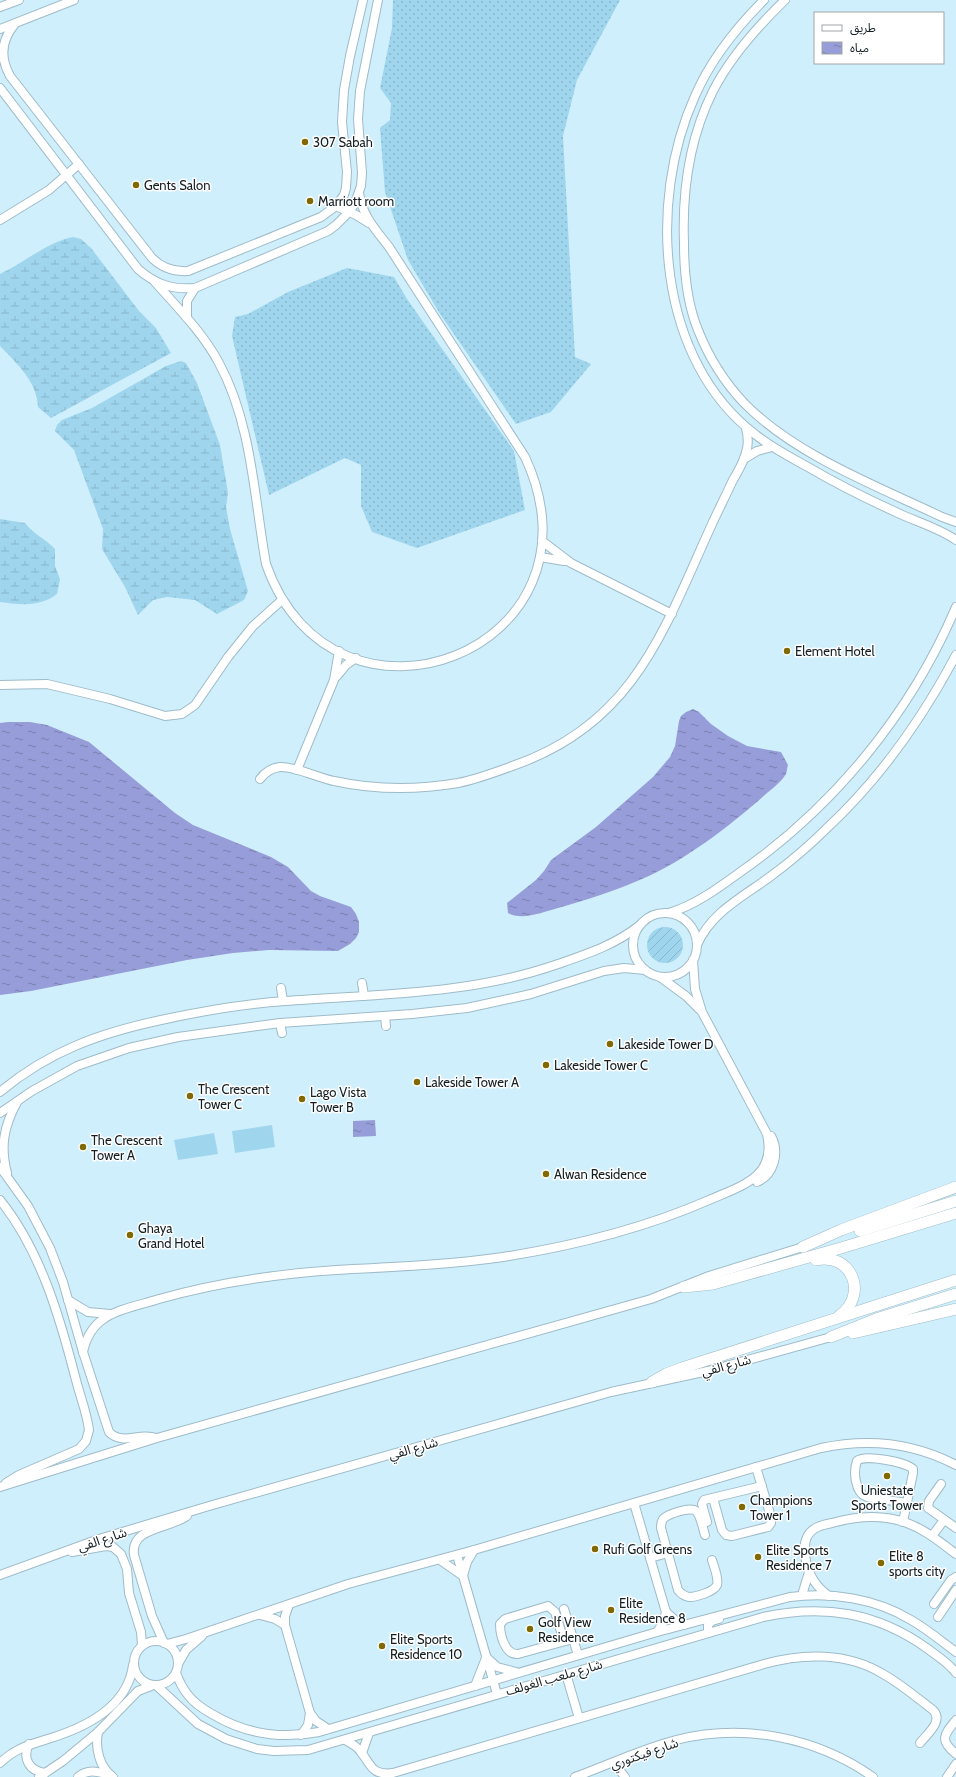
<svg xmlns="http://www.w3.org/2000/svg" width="956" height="1777" viewBox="0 0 956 1777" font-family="Cabin,'Noto Sans Arabic',sans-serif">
	<defs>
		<pattern id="grass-dots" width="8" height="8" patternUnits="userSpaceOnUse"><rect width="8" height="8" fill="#9fd6ed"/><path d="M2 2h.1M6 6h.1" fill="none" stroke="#88b7cb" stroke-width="1.8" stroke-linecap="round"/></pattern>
		<pattern id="wetland-marsh" width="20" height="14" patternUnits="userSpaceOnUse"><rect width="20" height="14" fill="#9fd6ed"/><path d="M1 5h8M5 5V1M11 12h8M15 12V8" fill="none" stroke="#88b7cb"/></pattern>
		<pattern id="garden-furrows" width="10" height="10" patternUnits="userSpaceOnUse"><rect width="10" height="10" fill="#9fd6ed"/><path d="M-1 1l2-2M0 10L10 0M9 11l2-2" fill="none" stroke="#88b7cb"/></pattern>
		<pattern id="water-ripples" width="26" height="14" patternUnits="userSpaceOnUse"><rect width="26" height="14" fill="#979dd8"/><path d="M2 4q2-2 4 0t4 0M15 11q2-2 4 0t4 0" fill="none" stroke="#7a7faf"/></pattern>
	</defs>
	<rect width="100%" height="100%" fill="#d0effc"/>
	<g fill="url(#grass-dots)">
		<polygon points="393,0 620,0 577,80 563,136 575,357 591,364 551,412 516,424 440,314 408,260 385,192 380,128 390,120 391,103 380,88 392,28"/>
		<polygon points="347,268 394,277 407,299 514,451 525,510 417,548 372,532 361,506 361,465 345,458 269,495 232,336 235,317 248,314 288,292"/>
	</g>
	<g fill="url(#wetland-marsh)">
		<path d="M73 237 81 239 91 248 139 311 156 328 171 353 51 418 38 407C37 381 17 364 0 346V274C24 263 47 242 73 237Z"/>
		<polygon points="181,361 186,363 197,383 220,445 228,493 226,507 230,529 248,591 244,600 217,614 195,600 167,597 153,600 138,615 125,587 102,549 103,529 74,450 55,431 57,425 62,420 92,408 166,366"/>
		<path d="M0 519 25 523C33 534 46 539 55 549V566L60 579 57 594C40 607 20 605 0 602Z"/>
	</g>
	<circle fill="url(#garden-furrows)" cx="665" cy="945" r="18"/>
	<g fill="#9fd6ed">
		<polygon points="272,1125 275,1147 235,1153 232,1131"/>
		<polygon points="214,1133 218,1154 178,1160 174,1140"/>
	</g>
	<g fill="url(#water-ripples)">
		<path d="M693 709 699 712 711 724 728 736 747 746 781 752 788 765C787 768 787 771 786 774 782 781 773 788 767 793 731 825 686 860 642 879 615 891 586 900 558 908 543 912 522 921 508 913L507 903 536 880 544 871 551 860 596 827 653 777 670 757 675 746 679 721 681 716 686 712Z"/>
		<polygon points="8,722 30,722 47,725 89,742 175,813 193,825 271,857 288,867 311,891 320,896 351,907 356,914 359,922 359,932 356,938 350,944 338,951 269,950 233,953 187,960 31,991 0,995 0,723"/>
		<polygon points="375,1120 376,1136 353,1137 353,1121"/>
	</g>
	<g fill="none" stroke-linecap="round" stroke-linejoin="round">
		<g stroke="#9ebbc8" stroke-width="10">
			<g id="minor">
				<path d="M764 0C736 28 711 59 695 96 647 202 657 360 756 435 772 448 790 457 808 467 837 484 867 499 898 513 917 522 939 528 956 540"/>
				<path d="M785 0C757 27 731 56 713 91 689 139 682 189 684 243 684 271 687 303 698 330 709 358 724 382 745 404 797 456 877 486 942 517L956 522"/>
				<polyline points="0,7 19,0"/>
				<path d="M14 25C1 41 0 58 10 76L152 258C162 268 173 272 188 271L321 217 336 206 344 195 346 188 347 172 342 122 344 90 350 56 363 0"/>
				<polyline points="0,29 74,0"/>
				<path d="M0 88 138 269C155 284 172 290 195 288L328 231 336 225 349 212 355 203 361 186 362 173 358 119 360 91 378 0"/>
				<polyline points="336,206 356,215 369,223"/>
				<polyline points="0,220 49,190 79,164"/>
				<path d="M155 282C178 308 203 333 219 363 252 424 254 497 266 564 334 758 615 650 525 457L389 247C375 229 362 215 359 193"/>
				<polyline points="187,318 187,301 195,288"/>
				<polyline points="744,459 757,451 772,447"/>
				<polyline points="542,541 571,563 672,614"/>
				<polyline points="540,557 564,561"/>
				<polyline points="337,676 346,665 356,658"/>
				<polyline points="0,685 47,684 110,699 165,716 182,714 195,705 228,657 253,626 282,600"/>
				<polyline points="297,770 334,680 339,651"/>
				<path d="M260 779C265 772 272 768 280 767 294 766 319 778 334 781 375 790 417 790 458 783 478 779 496 772 515 765 635 723 664 629 712 524 719 509 726 495 733 480 738 471 744 462 746 452 749 444 748 436 746 428"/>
				<path d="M669 913C695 905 717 889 739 873 834 807 911 713 956 607"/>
				<circle cx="665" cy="945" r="32"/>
				<path d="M697 945C711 912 743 897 771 876 790 862 809 846 826 829 880 779 922 719 956 655"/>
				<polyline points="660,977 686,996 700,1010"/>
				<polyline points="362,983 364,996"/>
				<polyline points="281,988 283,1001"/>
				<polyline points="385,1016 386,1026"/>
				<polyline points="280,1023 282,1033"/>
				<path d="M0 1092C49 1051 100 1033 161 1020 202 1011 243 1004 285 1001 377 994 470 995 558 964 587 954 615 945 640 925"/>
				<polyline points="0,1113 32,1091 77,1066 129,1048 178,1037 280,1023 412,1014 467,1008 531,994 604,971 624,968 645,970"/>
				<path d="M0 1167 28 1206 50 1248 63 1282 83 1352 109 1432C123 1446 139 1432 156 1438"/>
				<path d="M7 1173C0 1146 4 1126 17 1102"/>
				<path d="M757 1182C774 1175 780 1152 771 1136"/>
				<path d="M0 1200C41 1251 60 1318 76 1380 80 1396 87 1413 89 1430L86 1441 79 1449 19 1475 6 1483"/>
				<polyline points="68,1300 88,1312 110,1314"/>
				<path d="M83 1352C86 1338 92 1326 105 1318 120 1308 141 1305 159 1299 216 1283 276 1274 336 1270 392 1267 447 1265 503 1257 573 1246 645 1228 709 1200 741 1186 777 1177 767 1134L702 1012 695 989 693 960"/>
				<polyline points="941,1484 929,1501 928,1508 956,1528"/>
				<polyline points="0,1487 157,1438 651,1299 709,1276 803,1247"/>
				<polyline points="713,1498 722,1530 726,1535 732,1536 768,1527 771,1523 771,1517 756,1467"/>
				<polyline points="634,1503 666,1612 663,1623 657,1632"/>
				<polyline points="707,1522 702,1504 704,1500 762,1486"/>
				<path d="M903 1522 913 1473V1469C905 1462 865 1454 857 1461 853 1472 855 1493 867 1497L907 1503"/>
				<path d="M705 1535C703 1529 701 1516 696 1511 691 1506 668 1514 663 1519 661 1522 661 1524 661 1528L678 1590C681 1594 684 1596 689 1597 696 1597 714 1592 717 1585 719 1578 714 1567 712 1560"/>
				<polyline points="932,1536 944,1520"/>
				<polyline points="72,1552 106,1546 113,1547 121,1554 127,1569 129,1593 141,1632 142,1645"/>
				<polyline points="457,1555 497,1694"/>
				<polyline points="650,1558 668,1553"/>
				<polyline points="440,1560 463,1576 467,1562 474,1550"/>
				<polyline points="0,1575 99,1539 209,1506 611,1392 708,1371 831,1337"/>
				<polyline points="802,1595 809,1572"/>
				<path d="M829 1596C816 1587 809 1576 806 1561 805 1553 803 1545 807 1537 812 1527 822 1525 832 1523 857 1516 882 1514 907 1523 926 1530 940 1542 956 1554"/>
				<polyline points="934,1604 951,1580 956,1577"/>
				<polyline points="289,1605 285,1616 285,1625 310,1713 316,1721 328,1729"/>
				<polyline points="564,1609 578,1655"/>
				<polyline points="666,1612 675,1620 684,1625"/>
				<polyline points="260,1615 275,1619 285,1625"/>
				<polyline points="938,1617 956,1590"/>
				<polyline points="708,1633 708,1625 712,1621 719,1619"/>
				<circle cx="156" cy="1663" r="22"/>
				<path d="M564 1641 555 1612 548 1606 505 1619 500 1624C500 1635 505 1655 518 1654L573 1639"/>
				<path d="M164 1643 152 1616 134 1555C130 1527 169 1529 187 1516"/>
				<path d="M167 1644 186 1639 348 1584 474 1550 821 1448C868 1438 914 1443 956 1465"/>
				<polyline points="486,1657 497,1667 516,1672"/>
				<polyline points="178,1664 186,1650 202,1636"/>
				<path d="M176 1673C179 1681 183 1689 188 1695 194 1703 203 1709 212 1714 245 1734 282 1739 319 1732L657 1632 790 1597C831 1592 875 1598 911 1620 927 1629 941 1641 956 1652"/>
				<polyline points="566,1674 579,1718"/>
				<path d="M157 1686 198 1724 226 1739 257 1749 274 1751 308 1750 763 1617C823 1604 877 1612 928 1649 937 1656 949 1663 956 1673"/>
				<polyline points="475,1686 486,1658"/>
				<path d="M956 1720C944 1735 939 1740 956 1754"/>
				<path d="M98 1732C95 1748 99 1767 113 1777"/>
				<polyline points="301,1735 308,1725 310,1713"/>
				<path d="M345 1740C351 1743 357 1746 361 1752 371 1765 372 1776 393 1773L764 1664C803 1653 847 1652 883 1674 901 1684 917 1698 933 1710 944 1721 927 1734 920 1743"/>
				<path d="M29 1744C22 1758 29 1771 45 1773"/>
				<polyline points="362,1753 369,1733"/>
				<path d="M0 1763C15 1748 32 1744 51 1738 86 1727 128 1706 133 1665"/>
				<polyline points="614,1763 625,1777"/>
				<polyline points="39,1777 63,1761 98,1732 138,1691 151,1686"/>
				<path d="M78 1777C88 1768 99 1772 110 1775"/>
				<path d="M575 1777C608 1765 641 1749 676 1740 744 1723 816 1737 873 1777"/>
				<polyline points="947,1777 956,1764"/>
			</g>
		</g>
		<g stroke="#9ebbc8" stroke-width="12">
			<g id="highway">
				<polyline points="860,1231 956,1201"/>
				<polyline points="803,1247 841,1230 956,1187"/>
				<path d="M816 1260C852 1252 869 1295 839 1316"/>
				<polyline points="684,1287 713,1284 841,1248 956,1213"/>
				<polyline points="853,1333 956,1309"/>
				<polyline points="831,1337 876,1319 956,1294"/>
				<polyline points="652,1382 666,1374 682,1368 956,1280"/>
			</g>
		</g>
		<use href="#minor" stroke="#fff" stroke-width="8"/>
		<use href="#highway" stroke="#fff" stroke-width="11"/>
	</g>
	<g fill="#816901" stroke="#fff" stroke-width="1.5">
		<circle cx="305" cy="142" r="4"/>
		<circle cx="136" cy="185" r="4"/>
		<circle cx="310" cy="201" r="4"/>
		<circle cx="787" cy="651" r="4"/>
		<circle cx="610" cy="1044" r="4"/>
		<circle cx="546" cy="1065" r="4"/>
		<circle cx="417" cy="1082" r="4"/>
		<circle cx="190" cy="1096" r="4"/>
		<circle cx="302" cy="1099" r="4"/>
		<circle cx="83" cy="1147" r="4"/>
		<circle cx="546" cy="1174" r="4"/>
		<circle cx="130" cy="1235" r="4"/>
		<circle cx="887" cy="1476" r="4"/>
		<circle cx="742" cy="1507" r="4"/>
		<circle cx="595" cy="1549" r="4"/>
		<circle cx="758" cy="1557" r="4"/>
		<circle cx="881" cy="1563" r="4"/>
		<circle cx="611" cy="1610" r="4"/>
		<circle cx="530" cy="1629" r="4"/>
		<circle cx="382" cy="1646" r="4"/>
	</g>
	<g text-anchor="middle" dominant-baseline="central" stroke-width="3" stroke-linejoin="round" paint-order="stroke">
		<g font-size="13" fill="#141f24" stroke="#fff" text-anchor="start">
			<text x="313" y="142">307 Sabah</text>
			<text x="144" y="185">Gents Salon</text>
			<text x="318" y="201">Marriott room</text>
			<text x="795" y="651">Element Hotel</text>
			<text x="618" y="1044">Lakeside Tower D</text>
			<text x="554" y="1065">Lakeside Tower C</text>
			<text x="425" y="1082">Lakeside Tower A</text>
			<text x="198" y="1089">The Crescent<tspan x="198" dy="15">Tower C</tspan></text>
			<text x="310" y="1092">Lago Vista<tspan x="310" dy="15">Tower B</tspan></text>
			<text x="91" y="1140">The Crescent<tspan x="91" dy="15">Tower A</tspan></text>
			<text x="554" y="1174">Alwan Residence</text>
			<text x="138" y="1228">Ghaya<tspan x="138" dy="15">Grand Hotel</tspan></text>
			<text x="887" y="1490" text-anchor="middle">Uniestate<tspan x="887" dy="15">Sports Tower</tspan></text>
			<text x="750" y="1500">Champions<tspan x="750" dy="15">Tower 1</tspan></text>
			<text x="603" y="1549">Rufi Golf Greens</text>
			<text x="766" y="1550">Elite Sports<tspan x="766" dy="15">Residence 7</tspan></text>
			<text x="889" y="1556">Elite 8<tspan x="889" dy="15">sports city</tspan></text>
			<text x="619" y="1603">Elite<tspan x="619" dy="15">Residence 8</tspan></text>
			<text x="538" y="1622">Golf View<tspan x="538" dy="15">Residence</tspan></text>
			<text x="390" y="1639">Elite Sports<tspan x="390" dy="15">Residence 10</tspan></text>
		</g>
		<g font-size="13" fill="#141f24" stroke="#fff">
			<text transform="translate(726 1365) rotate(-15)">شارع الفي</text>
			<text transform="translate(413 1448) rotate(-16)">شارع الفي</text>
			<text transform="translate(102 1539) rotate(-18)">شارع الفي</text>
			<text transform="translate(554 1677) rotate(-16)">شارع ملعب الغولف</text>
			<text transform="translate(644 1753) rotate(-19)">شارع فيكتوري</text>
		</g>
	</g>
	<rect x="814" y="12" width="130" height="52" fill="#ffffff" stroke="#a1a5a7"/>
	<rect x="822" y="25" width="20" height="6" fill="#ffffff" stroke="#a1a5a7"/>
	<text x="850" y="32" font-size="12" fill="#141f24">طريق</text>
	<rect x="822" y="42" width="20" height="12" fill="url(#water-ripples)" stroke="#a1a5a7"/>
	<text x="850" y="52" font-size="12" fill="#141f24">مياه</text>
</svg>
